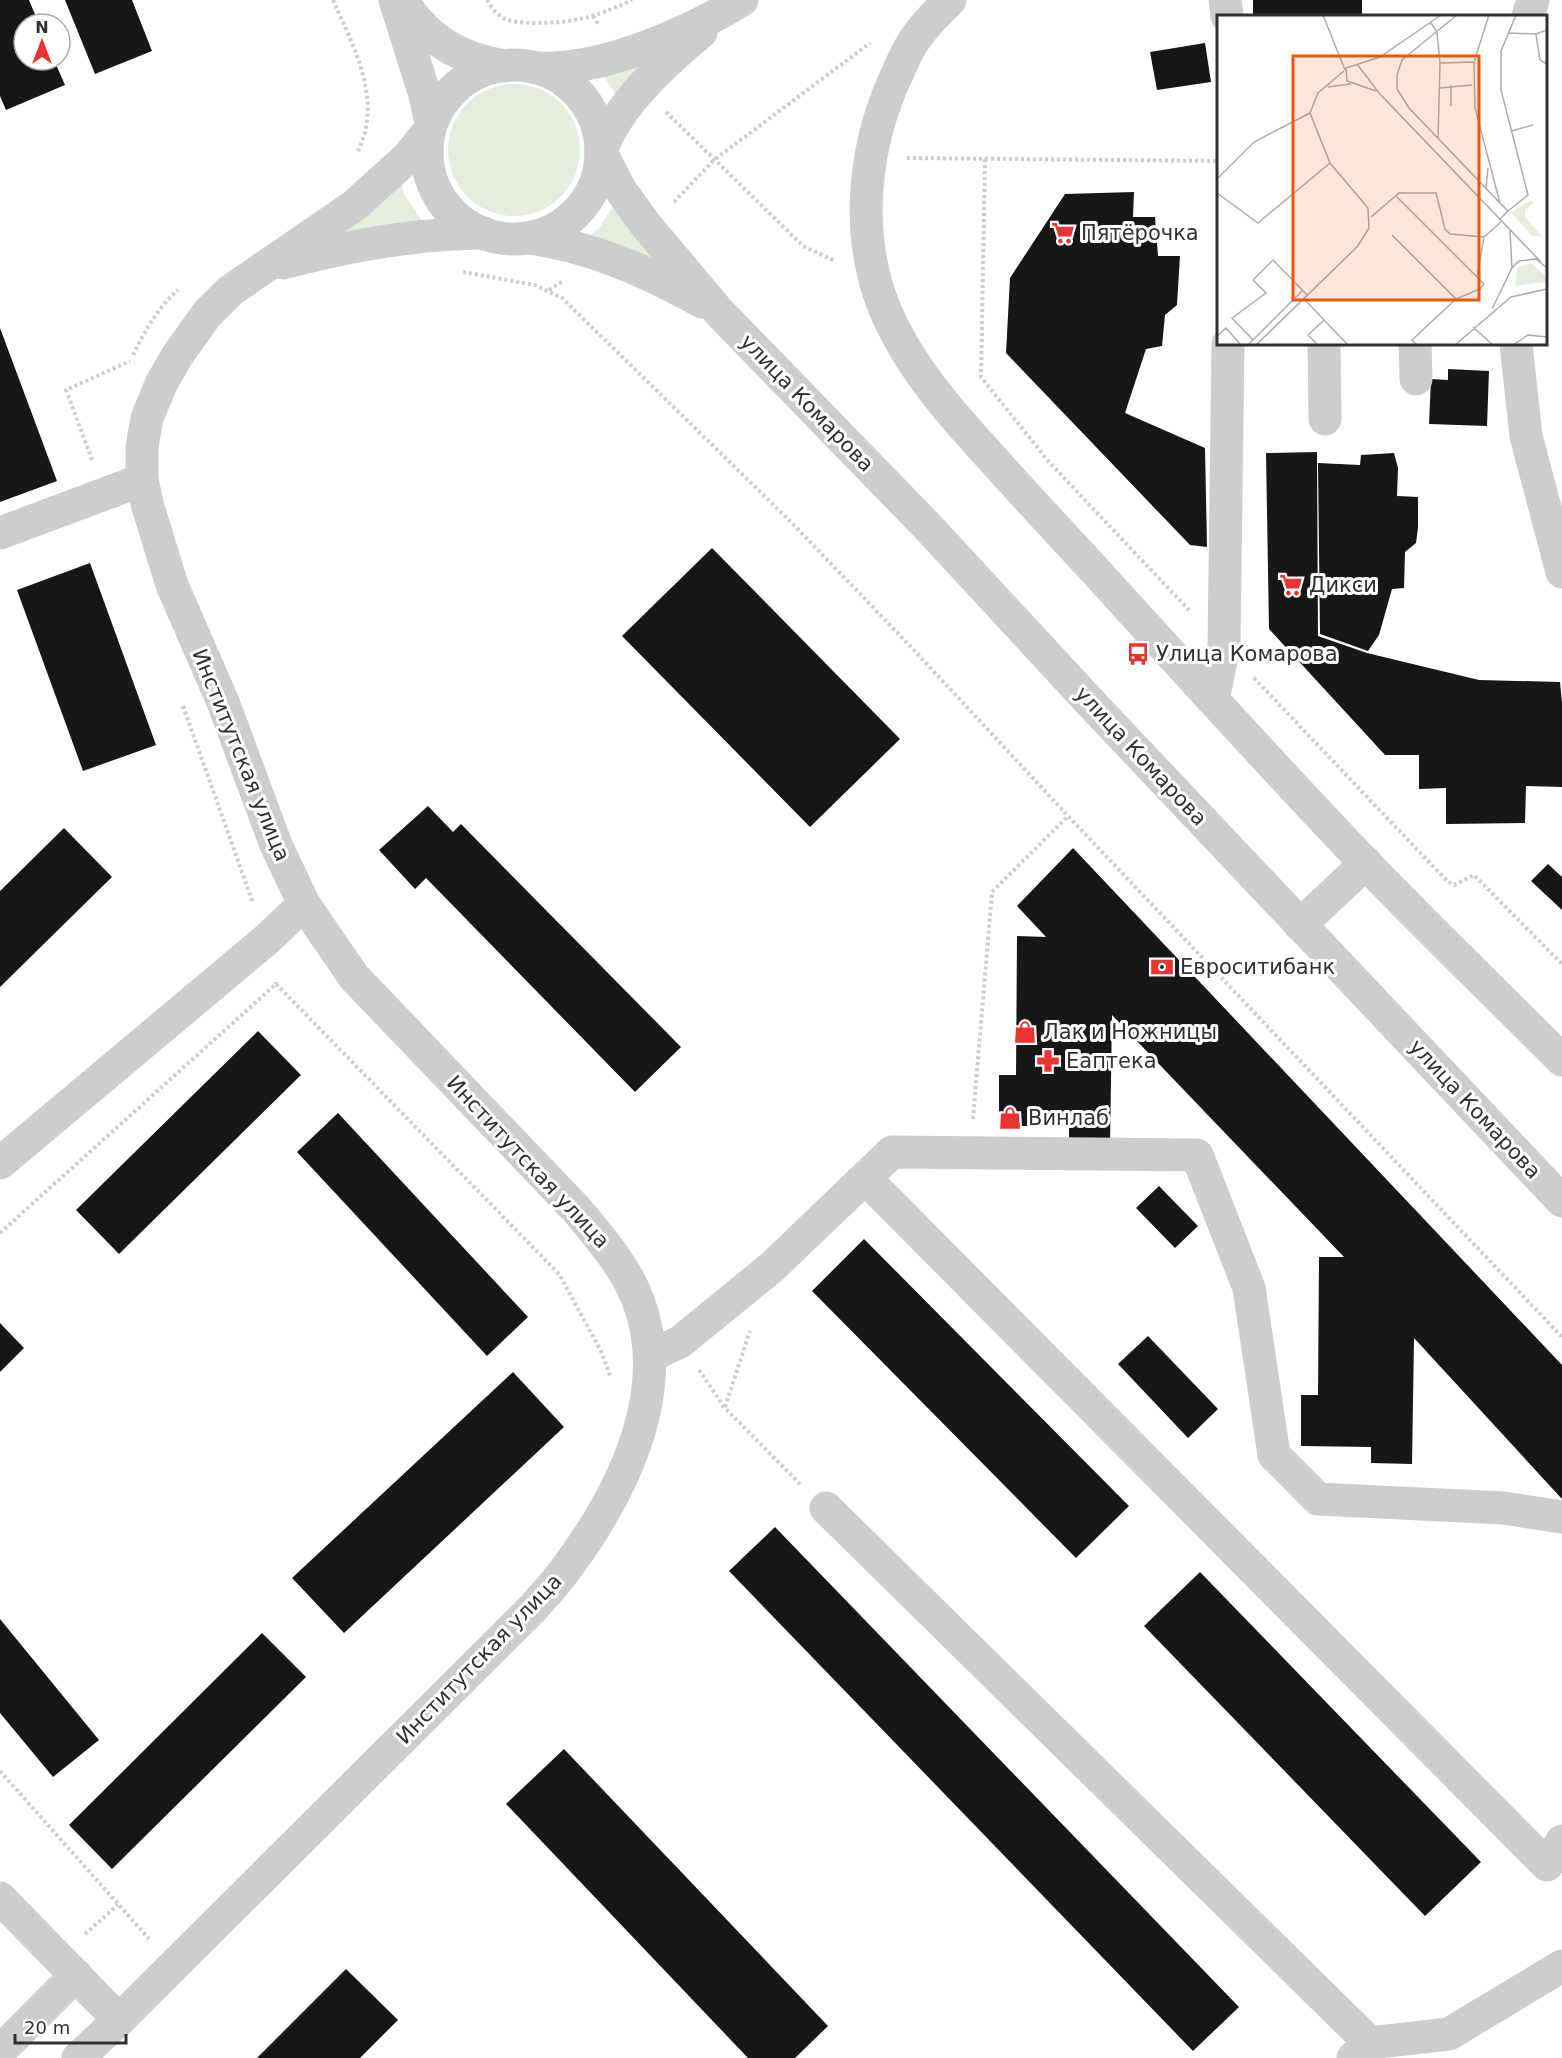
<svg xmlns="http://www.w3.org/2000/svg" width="1562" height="2058" viewBox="0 0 1562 2058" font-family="'DejaVu Sans',sans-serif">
	<rect width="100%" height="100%" fill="#fff"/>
	<g fill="#e4edde">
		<polygon points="689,32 620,103 612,88 598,69"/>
		<circle cx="514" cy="150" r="66"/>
		<polygon points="400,175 404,194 425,225 308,247"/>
		<polygon points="619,197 693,286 587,239 599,228"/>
	</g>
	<g fill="#171717">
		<polygon points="0,0 29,0 39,24 24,24 24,60 54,60 65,85 6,110 0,96"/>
		<polygon points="65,0 132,0 152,51 95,74"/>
		<polygon points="1253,0 1362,0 1362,16 1253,14"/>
		<polygon points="1205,43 1211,82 1157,90 1150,52"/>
		<polygon points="1134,192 1133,217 1155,217 1158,256 1180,256 1177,305 1165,315 1162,346 1146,349 1125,413 1205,448 1207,547 1190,545 1006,353 1010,278 1065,194"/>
		<polygon points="0,328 57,481 0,502"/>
		<polygon points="1448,369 1489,371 1487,426 1429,424 1431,379 1448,380"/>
		<polygon points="1317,452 1318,636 1367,653 1479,680 1560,682 1562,703 1562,787 1526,786 1525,823 1446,824 1446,788 1419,789 1419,755 1385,755 1269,629 1266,453"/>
		<polygon points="1394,453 1398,468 1397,496 1418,497 1418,528 1416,543 1405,552 1404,588 1392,589 1379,635 1368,651 1320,634 1318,463 1360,465 1361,455"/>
		<polygon points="712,548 900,739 810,827 622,636"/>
		<polygon points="90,563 156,745 83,771 17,590"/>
		<polygon points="428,806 453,832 461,824 681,1047 635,1092 426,878 415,889 379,850"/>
		<polygon points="64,828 112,877 0,987 0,891"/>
		<polygon points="1073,848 1562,1365 1562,1499 1414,1338 1412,1464 1371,1463 1371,1447 1301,1446 1301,1395 1318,1395 1319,1257 1344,1257 1112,1015 1110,1144 1069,1143 1069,1126 999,1126 999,1075 1016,1075 1017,936 1046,937 1017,906"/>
		<polygon points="1548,864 1562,877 1562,910 1531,881"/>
		<polygon points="258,1031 301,1075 119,1254 76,1210"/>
		<polygon points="338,1113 528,1317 487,1356 297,1152"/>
		<polygon points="1159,1186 1198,1226 1175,1248 1136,1208"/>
		<polygon points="864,1239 1129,1506 1076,1558 812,1291"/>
		<polygon points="0,1323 24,1348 0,1372"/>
		<polygon points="1148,1336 1218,1409 1188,1438 1118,1364"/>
		<polygon points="513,1372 564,1427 344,1633 292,1578"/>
		<polygon points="775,1527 1239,2007 1193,2051 729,1571"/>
		<polygon points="1200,1572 1481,1862 1425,1916 1144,1626"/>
		<polygon points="0,1619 99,1740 53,1777 0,1713"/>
		<polygon points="262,1633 306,1677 112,1869 69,1825"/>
		<polygon points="564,1749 828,2026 795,2058 748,2058 506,1804"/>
		<polygon points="346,1969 398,2020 360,2058 257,2058"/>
	</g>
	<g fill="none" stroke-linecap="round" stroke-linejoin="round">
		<g stroke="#cdcdcd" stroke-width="4" stroke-dasharray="3 3" stroke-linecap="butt">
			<path d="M333 0C354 48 384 101 357 153"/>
			<path d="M487 0C490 5 494 11 499 15 507 22 520 22 531 23 574 23 593 18 632 0"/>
			<polyline points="593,16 599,25"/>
			<polyline points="666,112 803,246 835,261"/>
			<polyline points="907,158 1218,161"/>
			<polyline points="985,159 981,377 1049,462 1189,610"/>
			<polyline points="674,202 714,160 870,43"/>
			<polyline points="463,272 535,285 562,298 789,520 913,649 1068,816 1562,1337"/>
			<polyline points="549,290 563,281"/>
			<path d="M133 355C145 331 158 307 178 290"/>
			<polyline points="92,460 66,390 130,361"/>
			<polyline points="1254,678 1447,881 1454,885 1474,875 1562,964"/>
			<polyline points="183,706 253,903"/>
			<polyline points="276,984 559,1274 601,1351 611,1378"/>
			<polyline points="973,1119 992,892 1068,816"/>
			<polyline points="0,1233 276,984 276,982"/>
			<polyline points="699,1370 725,1408 801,1485"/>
			<polyline points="725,1407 750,1331"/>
			<polyline points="0,1771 149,1939"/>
			<polyline points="85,1934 118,1905"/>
		</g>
		<g stroke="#cdcdcd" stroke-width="33">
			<polyline points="395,0 425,95 431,123"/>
			<path d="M402 0C427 40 458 58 504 66"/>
			<path d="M950 0C939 11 927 22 918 35 910 45 904 58 899 70 864 142 854 231 884 307 909 368 954 417 998 465 1029 499 1059 532 1090 565 1181 665 1272 766 1366 864 1430 930 1497 995 1562 1060"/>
			<polyline points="1225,0 1227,16"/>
			<polyline points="1528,16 1533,0"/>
			<circle cx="514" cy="152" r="87"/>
			<path d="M539 68C602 71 689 33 742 0"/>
			<polyline points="601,152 620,189 645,224 719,312 928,527 1089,701 1562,1201"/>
			<path d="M601 152C616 106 664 63 701 32"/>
			<path d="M529 238C592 247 647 271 702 302"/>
			<path d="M283 263C348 246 417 233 484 233"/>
			<polyline points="1324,344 1325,419"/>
			<polyline points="1415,344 1416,379"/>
			<polyline points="1516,344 1526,436 1562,572"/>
			<polyline points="0,533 142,480"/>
			<polyline points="1213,700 1224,646 1228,344"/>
			<polyline points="1300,925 1366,863"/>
			<polyline points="0,1163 266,940 304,904"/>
			<polyline points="865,1178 1547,1865 1562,1841"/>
			<polyline points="650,1356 680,1342 772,1267 892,1152 1197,1155 1249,1288 1274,1455 1318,1499 1503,1508 1562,1517"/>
			<polyline points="826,1508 1370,2043 1353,2058"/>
			<polyline points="0,1898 119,2020"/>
			<polyline points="1370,2043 1449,2034 1562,1966"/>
			<polyline points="0,2051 76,1975"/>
			<path d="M78 2058 119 2020 533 1608C545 1594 558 1581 568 1566 622 1493 673 1392 638 1300 625 1266 600 1238 577 1210L354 977 304 904 276 845 223 702 172 585 148 507 142 480V447L147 418 161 384 177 356 207 314 230 291 355 205 407 158 429 131"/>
		</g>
	</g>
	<defs>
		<g id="supermarket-bare" transform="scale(1.8)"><path d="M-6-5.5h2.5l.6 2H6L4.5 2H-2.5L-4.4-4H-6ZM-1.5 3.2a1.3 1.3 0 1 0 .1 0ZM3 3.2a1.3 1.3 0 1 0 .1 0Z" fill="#e83531" stroke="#fff" stroke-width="2.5" paint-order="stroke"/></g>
		<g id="bus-bare" transform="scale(1.8)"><path d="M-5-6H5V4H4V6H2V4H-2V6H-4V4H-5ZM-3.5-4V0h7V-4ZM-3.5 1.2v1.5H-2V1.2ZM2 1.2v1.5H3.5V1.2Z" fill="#e83531" stroke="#fff" stroke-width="2.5" paint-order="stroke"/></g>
		<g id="bank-bare" transform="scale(1.8)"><path d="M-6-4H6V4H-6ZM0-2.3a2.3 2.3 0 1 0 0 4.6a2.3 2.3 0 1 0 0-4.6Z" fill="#e83531" stroke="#fff" stroke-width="2.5" paint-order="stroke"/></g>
		<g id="shop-bare" transform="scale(1.8)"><path d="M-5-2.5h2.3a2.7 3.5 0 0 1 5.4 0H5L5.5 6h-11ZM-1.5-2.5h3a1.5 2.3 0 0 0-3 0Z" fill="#e83531" stroke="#fff" stroke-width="2.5" paint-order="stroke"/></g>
		<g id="pharmacy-bare" transform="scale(1.8)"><path d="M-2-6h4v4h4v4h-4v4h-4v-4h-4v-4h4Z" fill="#e83531" stroke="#fff" stroke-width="2.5" paint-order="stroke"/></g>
	</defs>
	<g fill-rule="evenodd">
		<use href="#supermarket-bare" x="1063" y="233"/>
		<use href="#supermarket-bare" x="1291" y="585"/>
		<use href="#bus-bare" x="1138" y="654"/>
		<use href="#bank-bare" x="1162" y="967"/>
		<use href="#shop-bare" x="1025" y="1032"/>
		<use href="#pharmacy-bare" x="1048" y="1061"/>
		<use href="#shop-bare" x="1010" y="1118"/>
	</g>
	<g text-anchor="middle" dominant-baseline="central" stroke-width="6" stroke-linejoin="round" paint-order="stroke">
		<g font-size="21" fill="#303030" stroke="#fff" text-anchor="start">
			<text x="1081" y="233">Пятёрочка</text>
			<text x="1309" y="585">Дикси</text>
			<text x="1156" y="654">Улица Комарова</text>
			<text x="1180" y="967">Евроситибанк</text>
			<text x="1043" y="1032">Лак и Ножницы</text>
			<text x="1066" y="1061">Еаптека</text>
			<text x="1028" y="1118">Винлаб</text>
		</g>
		<g font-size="21" fill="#303030" stroke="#fff">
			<text transform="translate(807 403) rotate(46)">улица Комарова</text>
			<text transform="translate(241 755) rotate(68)">Институтская улица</text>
			<text transform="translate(1141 756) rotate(47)">улица Комарова</text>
			<text transform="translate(1475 1109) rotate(47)">улица Комарова</text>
			<text transform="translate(528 1162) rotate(47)">Институтская улица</text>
			<text transform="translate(479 1659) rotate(-46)">Институтская улица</text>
		</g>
	</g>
	<g transform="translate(1217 15)">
		<rect width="330" height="330" fill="#fff"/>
		<path d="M315 185 316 188 308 195V202L325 221H315L294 197ZM314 248 328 260V267L298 271 300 253Z" fill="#e4edde"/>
		<path fill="none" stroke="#acacac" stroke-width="1.5" d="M106 0 128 55M240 0 185 45 180 60V74L192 93 283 188M214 8 220 17 223 48 221 124M292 18 319 19 330 15M319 19 323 45 330 49M257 47 258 93 283 188 291 196 282 205M223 48 257 47 272 0M140 49 162 78 324 247M234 70V91M111 72 134 69M223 73 255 70M159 76 130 66 129 53 163 42 224 0M294 116 316 110M0 164 37 127 93 98M269 173 271 153M0 178 41 208 113 148M179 181 260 262 267 222M291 196 311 180 284 75V36L299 0M154 202 182 178H219L228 214 233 219 267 222 284 207M293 216 295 253M175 220 239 284 195 325 200 330M87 284 131 330M239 284 263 274 267 269 260 262M275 294 295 253 302 246 319 244 330 253M256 312 276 330M0 321 9 313 24 330M36 325 15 303 49 278 36 265 56 245 91 281M31 330 85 276M39 330 140 232 152 213 151 193 113 148 93 98 101 78 127 56M101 330 91 320 107 305M238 330 294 282 330 274M296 330 311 320 330 322"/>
		<path fill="#e8590c" fill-opacity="0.15" stroke="#e8590c" stroke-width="3" d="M76 41H262V285H76Z"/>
		<rect width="330" height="330" fill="none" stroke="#303030" stroke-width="3"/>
	</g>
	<g transform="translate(42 42)"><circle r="28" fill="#ffffff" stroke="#acacac" stroke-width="1.5"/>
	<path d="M0-4.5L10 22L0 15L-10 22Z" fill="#e83531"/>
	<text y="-9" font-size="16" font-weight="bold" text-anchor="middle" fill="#303030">N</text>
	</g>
	<path d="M15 2034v9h111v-9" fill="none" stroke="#303030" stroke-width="3"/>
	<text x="24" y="2034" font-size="18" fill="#303030" stroke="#ffffff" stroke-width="4.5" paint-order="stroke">20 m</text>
</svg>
